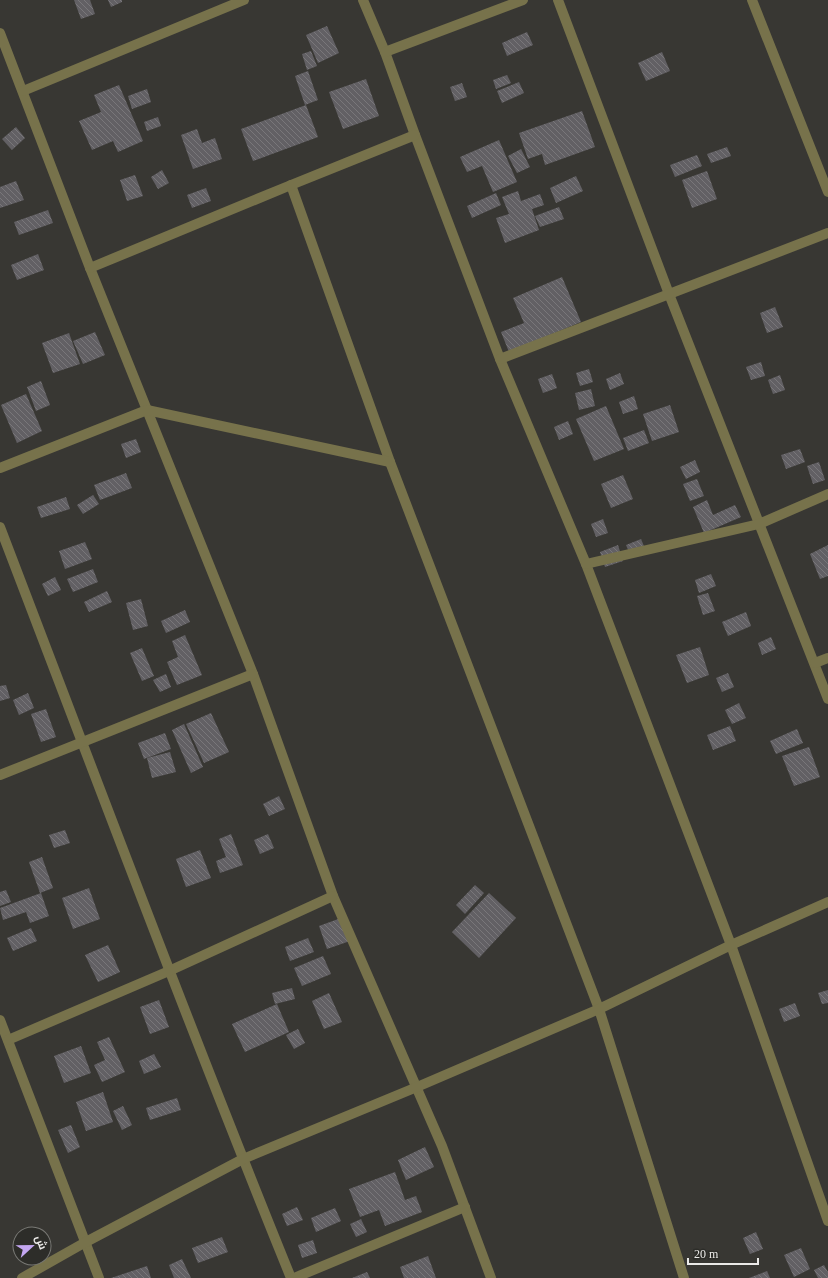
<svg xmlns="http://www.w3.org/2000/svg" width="828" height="1278" viewBox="0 0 828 1278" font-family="'Times New Roman',Cairo,serif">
	<defs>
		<pattern id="building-back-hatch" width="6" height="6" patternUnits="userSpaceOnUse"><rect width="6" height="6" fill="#626064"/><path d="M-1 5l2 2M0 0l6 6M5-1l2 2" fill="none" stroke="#79777a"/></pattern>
	</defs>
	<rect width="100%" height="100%" fill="#383733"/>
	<g fill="url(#building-back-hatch)">
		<polygon points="74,0 90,0 95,14 81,19"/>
		<polygon points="108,0 122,0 122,2 111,7"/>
		<polygon points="327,26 339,53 318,63 306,35"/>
		<polygon points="527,32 533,45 507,56 502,43"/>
		<polygon points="311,51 317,66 307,70 302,54"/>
		<polygon points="662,52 670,71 646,81 638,63"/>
		<polygon points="308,71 318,100 305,105 295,76"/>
		<polygon points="507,75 511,83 496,89 493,80"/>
		<polygon points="366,79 379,116 343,129 329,92"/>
		<polygon points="519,82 524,93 502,103 497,91"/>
		<polygon points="462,83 467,97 455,101 450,87"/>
		<polygon points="119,85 143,141 118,152 113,141 92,150 79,121 101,112 94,95"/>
		<polygon points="147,89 151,102 132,109 128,96"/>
		<polygon points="306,105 318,137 253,161 241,129"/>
		<polygon points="582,111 595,147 545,165 542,154 528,159 519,133"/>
		<polygon points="158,117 161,126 147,131 144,122"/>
		<polygon points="16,127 25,138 12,150 2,139"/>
		<polygon points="197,129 202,143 215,138 222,159 193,169 181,135"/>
		<polygon points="499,140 517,182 493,192 482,166 467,172 460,157"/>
		<polygon points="727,147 731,156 711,163 707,154"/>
		<polygon points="521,149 530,167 517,173 508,156"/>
		<polygon points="697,155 702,166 675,177 670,165"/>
		<polygon points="162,170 169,183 158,189 151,177"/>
		<polygon points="707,171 717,199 692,208 682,180"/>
		<polygon points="135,175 143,196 127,201 120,180"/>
		<polygon points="576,176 583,191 556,203 550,188"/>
		<polygon points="16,181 24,200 0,208 0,187"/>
		<polygon points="206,188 211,201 192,208 187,195"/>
		<polygon points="518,191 521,201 540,194 544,205 532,209 539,230 505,243 496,218 509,214 502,197"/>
		<polygon points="496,193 501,205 472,218 467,206"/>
		<polygon points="559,207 564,219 540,227 535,216"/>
		<polygon points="48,210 53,223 19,235 14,222"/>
		<polygon points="38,254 44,270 17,280 11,265"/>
		<polygon points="562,277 581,322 509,352 501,332 524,323 513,298"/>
		<polygon points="775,307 783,327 767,333 760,313"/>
		<polygon points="95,332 105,355 83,364 73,341"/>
		<polygon points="69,333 80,364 53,373 42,343"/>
		<polygon points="761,362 765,376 751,380 746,367"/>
		<polygon points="589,369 593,382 580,386 576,373"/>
		<polygon points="620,373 624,384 610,390 606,379"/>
		<polygon points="552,374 557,388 543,393 538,379"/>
		<polygon points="780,375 785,390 773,394 768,380"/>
		<polygon points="41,381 50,405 36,411 27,387"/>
		<polygon points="591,389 595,406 579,410 575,393"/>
		<polygon points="26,394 42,431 17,443 1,405"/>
		<polygon points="634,396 638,409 623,414 619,402"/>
		<polygon points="670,405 679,432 652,441 643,414"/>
		<polygon points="606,406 624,449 594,461 576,419"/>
		<polygon points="568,421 573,434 559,440 554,427"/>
		<polygon points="644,430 649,443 628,451 623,438"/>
		<polygon points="136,439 141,452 126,458 121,444"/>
		<polygon points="800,449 805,462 786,469 781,455"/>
		<polygon points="695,460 700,472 686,479 680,467"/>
		<polygon points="819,462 825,480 813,484 807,466"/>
		<polygon points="126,473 132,488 100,500 94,485"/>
		<polygon points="623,475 633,499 611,508 601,484"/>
		<polygon points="697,479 704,496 690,501 683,484"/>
		<polygon points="93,495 99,504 83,514 77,505"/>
		<polygon points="66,497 70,509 41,518 37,507"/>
		<polygon points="707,500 713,515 735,505 741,517 704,533 693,507"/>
		<polygon points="603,519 608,533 596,537 591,524"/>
		<polygon points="641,539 646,551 631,557 626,545"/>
		<polygon points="85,542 92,559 65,569 59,551"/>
		<polygon points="618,545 623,561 605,567 600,552"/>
		<polygon points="828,545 828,576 820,579 810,554"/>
		<polygon points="93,569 98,582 73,592 67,579"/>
		<polygon points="711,574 716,586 699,593 695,580"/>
		<polygon points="55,577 61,590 48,596 42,584"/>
		<polygon points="107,591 112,602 89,612 84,602"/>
		<polygon points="708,593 715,611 703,615 697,596"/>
		<polygon points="141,599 148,626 133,630 126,603"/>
		<polygon points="185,610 190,622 166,633 161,621"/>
		<polygon points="746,612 751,626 728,636 722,622"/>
		<polygon points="185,635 202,675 177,685 167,662 178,657 172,641"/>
		<polygon points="771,637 776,649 762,655 758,643"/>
		<polygon points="700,647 709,675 687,683 676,655"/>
		<polygon points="142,648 154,676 142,681 130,653"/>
		<polygon points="728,673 734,687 722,692 716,678"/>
		<polygon points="166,674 171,687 160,692 153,680"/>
		<polygon points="6,685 10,698 0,701 0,686"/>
		<polygon points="28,693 34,708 19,715 13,700"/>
		<polygon points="739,703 746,718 732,724 725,710"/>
		<polygon points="46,709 56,737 41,742 31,714"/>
		<polygon points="211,713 229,752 204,763 186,724"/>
		<polygon points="184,724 203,767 191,773 172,730"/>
		<polygon points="730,726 736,741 713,750 707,735"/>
		<polygon points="797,729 803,743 776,754 770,741"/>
		<polygon points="165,733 171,749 144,759 138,743"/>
		<polygon points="809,747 820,777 794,786 782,756"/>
		<polygon points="170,752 176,772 152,778 147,758"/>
		<polygon points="279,796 285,809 269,816 263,804"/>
		<polygon points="65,830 70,843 54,848 49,835"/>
		<polygon points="231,834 243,865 220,873 216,861 226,857 219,839"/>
		<polygon points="268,834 274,848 260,854 254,840"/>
		<polygon points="200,850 211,878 186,887 176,859"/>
		<polygon points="42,857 53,888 40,893 29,862"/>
		<polygon points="475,885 484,893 465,914 456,905"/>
		<polygon points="89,888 100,919 73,929 62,898"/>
		<polygon points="6,890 11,902 0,906 0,892"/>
		<polygon points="41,893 49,916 30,923 26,912 3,920 0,908"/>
		<polygon points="489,893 516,918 479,958 452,932"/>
		<polygon points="341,918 350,941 327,949 319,926"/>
		<polygon points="31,928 37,941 13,951 7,938"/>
		<polygon points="308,938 314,952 290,961 285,947"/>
		<polygon points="108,945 120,972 98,982 85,955"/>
		<polygon points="323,956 331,974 302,986 294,968"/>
		<polygon points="292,988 295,999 275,1004 272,993"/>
		<polygon points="828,990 828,1003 822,1004 818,993"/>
		<polygon points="329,993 342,1022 324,1029 312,1001"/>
		<polygon points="159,1000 169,1027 150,1034 140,1007"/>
		<polygon points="795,1003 800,1016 784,1022 779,1009"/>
		<polygon points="277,1004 289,1032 245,1052 232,1024"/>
		<polygon points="298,1029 305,1043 294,1049 286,1035"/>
		<polygon points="109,1037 125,1072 102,1082 94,1065 105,1060 97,1042"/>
		<polygon points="81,1046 91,1073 64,1083 54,1056"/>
		<polygon points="154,1054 161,1067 144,1074 139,1061"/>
		<polygon points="103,1092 113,1122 86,1131 76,1102"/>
		<polygon points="177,1098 181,1110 150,1120 146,1108"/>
		<polygon points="123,1106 132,1125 122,1130 113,1111"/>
		<polygon points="71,1125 80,1147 68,1153 58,1130"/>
		<polygon points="425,1147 434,1167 406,1180 398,1160"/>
		<polygon points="395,1172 405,1200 416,1196 422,1212 385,1226 379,1210 360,1217 349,1189"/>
		<polygon points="297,1207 303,1220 287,1226 282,1214"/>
		<polygon points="335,1208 341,1221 316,1232 311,1218"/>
		<polygon points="361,1219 367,1232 356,1237 350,1224"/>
		<polygon points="756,1232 763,1249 750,1254 743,1238"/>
		<polygon points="222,1237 228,1252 198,1263 192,1248"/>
		<polygon points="313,1240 317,1253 302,1258 298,1245"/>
		<polygon points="801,1248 810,1269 794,1277 784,1255"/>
		<polygon points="428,1256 436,1278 404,1278 400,1267"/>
		<polygon points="182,1259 191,1278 174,1278 169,1265"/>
		<polygon points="824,1265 828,1272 828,1278 818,1278 814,1270"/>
		<polygon points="147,1266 151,1278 111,1278"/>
		<polygon points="767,1271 770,1278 749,1278"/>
		<polygon points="367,1272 370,1278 352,1278"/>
	</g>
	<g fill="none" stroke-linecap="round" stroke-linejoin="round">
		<g stroke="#77724b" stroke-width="10">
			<polyline points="363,0 385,52 415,135 500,359 586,564 731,945 828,1221"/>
			<polyline points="558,0 669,294 828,699"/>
			<polyline points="752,0 828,192"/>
			<polyline points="0,33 90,268 253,674 333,896 442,1146 491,1278"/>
			<polyline points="385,52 523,0"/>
			<polyline points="23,91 244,0"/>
			<polyline points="291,185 390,462 599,1009 684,1278"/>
			<polyline points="90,268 291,185 415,135"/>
			<polyline points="500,359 828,233"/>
			<polyline points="0,468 147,410 390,462"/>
			<path d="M0 527C96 778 190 1029 291 1278"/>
			<polyline points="586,564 759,524 828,494"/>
			<polyline points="815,663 828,658"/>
			<polyline points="0,775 253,674"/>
			<polyline points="0,1020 99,1278"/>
			<polyline points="8,1040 169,971 333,896"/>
			<polyline points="22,1278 84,1243 243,1159 417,1087 599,1009 731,945 828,902"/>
			<polyline points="294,1278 465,1207"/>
		</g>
	</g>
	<g transform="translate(32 1246) rotate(68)"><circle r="19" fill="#2d2d29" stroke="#797975"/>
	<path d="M0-3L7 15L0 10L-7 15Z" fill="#c4a7f1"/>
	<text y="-6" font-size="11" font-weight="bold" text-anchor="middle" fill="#ebeae8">ش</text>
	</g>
	<path d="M688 1258v6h70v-6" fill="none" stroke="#ebeae8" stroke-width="2"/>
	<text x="694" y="1258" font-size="12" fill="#ebeae8" stroke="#2d2d29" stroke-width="3" paint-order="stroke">20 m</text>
</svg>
